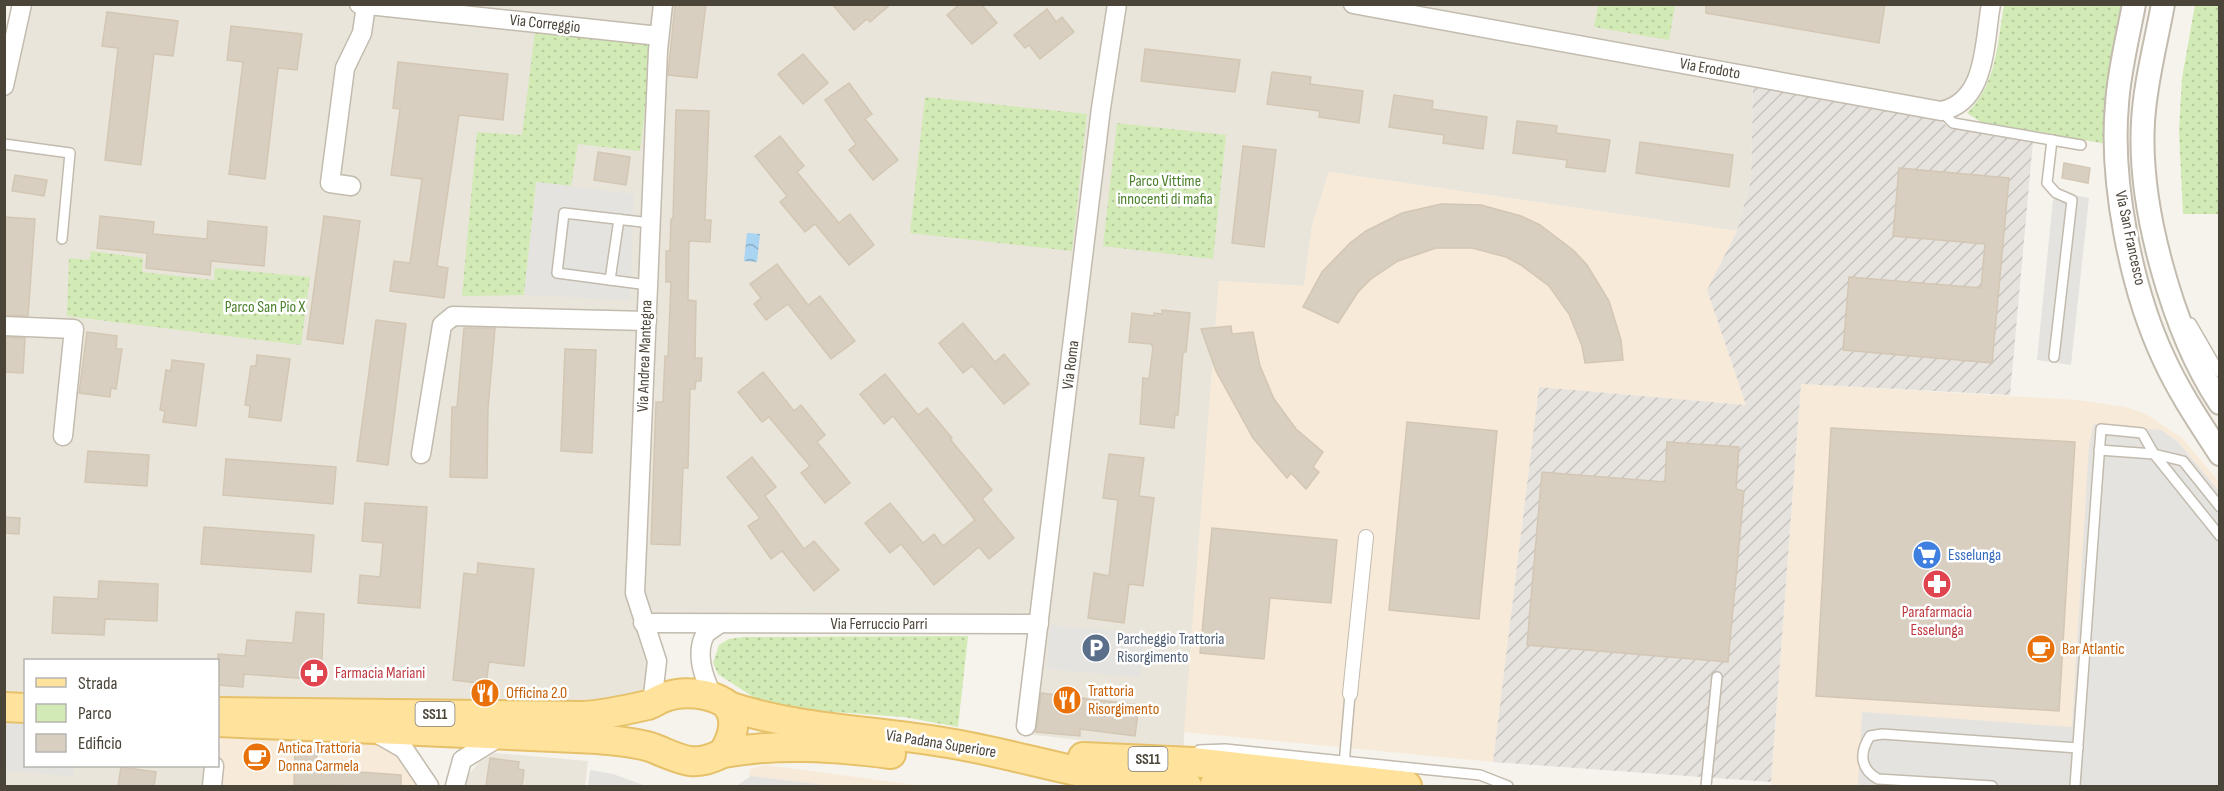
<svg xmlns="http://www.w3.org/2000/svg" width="2224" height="791" viewBox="0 0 2224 791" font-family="'Sofia Sans Condensed',sans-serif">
	<defs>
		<pattern id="industrial-furrows" width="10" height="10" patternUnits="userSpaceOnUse" patternTransform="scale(1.5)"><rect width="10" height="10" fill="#e6e2dd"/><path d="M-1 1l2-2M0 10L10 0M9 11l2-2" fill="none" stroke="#c7c3be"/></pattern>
		<pattern id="green-dots" width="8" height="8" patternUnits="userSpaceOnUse" patternTransform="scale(1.5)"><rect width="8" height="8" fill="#d2eab5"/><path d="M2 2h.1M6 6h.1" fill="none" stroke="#b6ca9c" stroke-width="1.8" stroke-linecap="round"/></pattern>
		<pattern id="water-waves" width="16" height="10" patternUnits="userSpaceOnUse" patternTransform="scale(1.5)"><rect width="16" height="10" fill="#a9d4f2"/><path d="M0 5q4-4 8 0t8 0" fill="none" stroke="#8caec5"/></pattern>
	</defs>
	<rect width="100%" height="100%" fill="#f6f3ec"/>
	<g fill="#eae5da">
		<polygon points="22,5 1991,5 1978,75 1959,105 1753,77 1751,180 1737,231 1329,172 1312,226 1304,286 1219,281 1183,752 1026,734 1039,624 685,623 647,634 652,704 218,712 218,660 26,660 25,708 5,707 4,86"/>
		<polygon points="4,714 26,766 211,766 208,786 5,786"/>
		<polygon points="495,753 588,761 585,786 461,786 462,772 470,773 480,761"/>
	</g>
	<g fill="#f7ead8">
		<polygon points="1329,172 1737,231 1707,290 1746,405 1539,387 1493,762 1184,732 1219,281 1304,286 1312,226"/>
		<polygon points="1801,384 2078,400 2125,407 2146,414 2182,438 2219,482 2219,786 1771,786"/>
		<polygon points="222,730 368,735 395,747 424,786 216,786"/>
		<polygon points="766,765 923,786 748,786 750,769"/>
	</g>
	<polygon fill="url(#industrial-furrows)" points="1753,85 1937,117 1948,127 2033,141 2010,395 1801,384 1771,782 1493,762 1539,387 1746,405 1707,290 1737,231 1751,180"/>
	<g fill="url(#green-dots)">
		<polygon points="1598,5 1675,5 1669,40 1594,27"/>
		<path d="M2004 5H2122L2112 61 2107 144 1981 122 1967 113C1997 84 1997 44 2004 5Z"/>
		<polygon points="2195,5 2219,5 2219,214 2183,214 2179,132 2182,78"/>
		<polygon points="535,32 653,44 640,151 578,144 571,186 536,182 524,295 462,296 477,132 522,135"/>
		<polygon points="925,97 1087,114 1072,251 910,233"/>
		<polygon points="1117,123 1226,135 1213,259 1103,246"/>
		<polygon points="91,251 143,258 142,272 214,280 215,268 310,277 301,345 67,316 69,258 89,260"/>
		<polygon points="968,636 958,727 904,717 779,708 753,697 718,674 713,663 719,645 729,639 744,637"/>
	</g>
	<g fill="#e5e3e0">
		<polygon points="537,182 634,194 630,300 524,295"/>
		<polygon points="2062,193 2089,198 2071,365 2037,360 2053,200"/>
		<polygon points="2094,424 2161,430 2177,441 2219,491 2219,786 1858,786 1862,712 2072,727 2089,445"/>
		<polygon points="1050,625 1145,634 1140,677 1046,669"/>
		<polygon points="4,719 25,720 26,766 74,766 73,776 5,771"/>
		<polygon points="590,770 613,774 646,786 588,786"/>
		<polygon points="751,776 832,786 736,786"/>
	</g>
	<polygon fill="url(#water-waves)" points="747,233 760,234 757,262 744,261"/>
	<g fill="#d8cfc1" stroke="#d3c7b4" stroke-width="1.5">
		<polygon points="675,4 706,4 697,78 668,75"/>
		<polygon points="832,4 891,4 870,22 867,19 854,30"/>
		<polygon points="960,4 981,4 997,23 972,44 947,15"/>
		<polygon points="1706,4 1885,4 1879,43 1706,13"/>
		<polygon points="1047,9 1056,22 1062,17 1074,32 1040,59 1029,45 1025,48 1014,35"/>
		<polygon points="107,12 178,21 173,56 154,54 141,165 105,160 118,48 102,46"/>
		<polygon points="231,26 302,34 297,70 278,68 265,179 229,174 243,62 227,60"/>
		<polygon points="1145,49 1240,60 1235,92 1141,81"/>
		<polygon points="803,54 828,83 803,104 778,74"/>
		<polygon points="398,62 508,74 503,120 459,115 437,266 448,268 444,298 390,291 394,261 410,263 422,179 391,175 400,109 393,108"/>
		<polygon points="1272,72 1311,77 1310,84 1363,91 1359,123 1319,117 1320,111 1267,104"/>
		<polygon points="849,83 872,114 865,119 898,160 873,180 849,150 856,144 825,100"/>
		<polygon points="1394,95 1433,101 1432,109 1487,117 1483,149 1443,143 1444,135 1389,127"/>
		<polygon points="676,110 709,111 705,220 711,220 710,242 689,241 688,300 696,301 695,358 702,358 701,381 696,381 695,389 690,389 688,468 683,468 680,545 651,544 656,402 663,402 665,356 668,357 671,282 666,282 666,251 670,251 671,219 673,219"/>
		<polygon points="1517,121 1557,126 1556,133 1610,140 1605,172 1566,167 1567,160 1513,153"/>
		<polygon points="780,136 804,166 797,172 839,223 850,214 874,245 849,265 815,224 805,232 780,202 787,196 755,156"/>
		<polygon points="1640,142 1733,155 1729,187 1636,173"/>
		<polygon points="1243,146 1276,150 1264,247 1232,243"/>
		<polygon points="598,152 630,157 626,185 594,180"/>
		<polygon points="2064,163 2090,168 2088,183 2062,178"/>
		<polygon points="1899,168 2009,178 1992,363 1843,350 1849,277 1981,288 1985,244 1893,236"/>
		<polygon points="15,175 47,180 44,196 12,191"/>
		<polygon points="1441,204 1481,205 1521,216 1540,225 1573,250 1587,265 1609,301 1621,340 1623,360 1585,363 1582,346 1569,314 1549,286 1521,265 1506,257 1472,248 1436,248 1398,261 1371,279 1358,292 1338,323 1303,307 1322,272 1350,243 1366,231 1402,213"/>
		<polygon points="100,216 154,222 153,234 207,239 208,221 267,227 264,266 211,261 210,275 146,268 147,253 97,248"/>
		<polygon points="324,216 360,221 343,344 307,339"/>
		<polygon points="4,217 35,219 28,316 4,315"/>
		<polygon points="777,264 808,305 820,296 855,341 831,359 788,304 766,320 754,304 761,298 750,284"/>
		<polygon points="1162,310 1190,313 1186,352 1183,352 1178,415 1175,415 1174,428 1140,424 1143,378 1149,379 1153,347 1151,344 1129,342 1132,313 1154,316 1154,313 1162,314"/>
		<polygon points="376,320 406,324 388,465 357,461"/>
		<polygon points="963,323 995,362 1004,354 1029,384 1004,404 972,366 963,373 939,343"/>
		<polygon points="1231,326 1232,334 1253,332 1260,366 1274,399 1296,429 1323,452 1313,467 1319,472 1306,489 1291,473 1287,478 1253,438 1216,371 1201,329"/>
		<polygon points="464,328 495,328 488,408 487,478 450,477 452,407 457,407"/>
		<polygon points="87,332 117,336 116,349 122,349 116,389 111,388 110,397 79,393"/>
		<polygon points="4,337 25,338 23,373 4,372"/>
		<polygon points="565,349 596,350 592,453 561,451"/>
		<polygon points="257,355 290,359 281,421 249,417 250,406 245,405 251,366 256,366"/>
		<polygon points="172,360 204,364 196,426 163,422 165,411 160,410 166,370 171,371"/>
		<polygon points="763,372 794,411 801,405 825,435 817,442 850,483 825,503 801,473 810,466 769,417 762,422 738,392"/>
		<polygon points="885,374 918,415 927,408 952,438 950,439 992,490 982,499 1014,538 989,559 979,547 934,585 901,544 890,553 865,523 890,503 923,543 934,534 943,546 975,520 893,416 884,424 860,394"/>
		<polygon points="1407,422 1497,431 1479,619 1389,610"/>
		<polygon points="1831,428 2075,442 2059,711 1816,696"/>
		<polygon points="1667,442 1739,447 1736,489 1744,491 1728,662 1527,645 1542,472 1665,482"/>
		<polygon points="88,451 149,455 147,486 85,482"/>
		<polygon points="1109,454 1144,458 1139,496 1154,498 1143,586 1129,584 1124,623 1088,618 1094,573 1109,576 1118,500 1103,498"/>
		<polygon points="752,457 776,487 765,496 804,549 814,541 839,570 814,591 782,551 771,559 748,526 760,518 727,477"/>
		<polygon points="226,459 336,467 333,504 223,495"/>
		<polygon points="365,503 427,507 420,608 358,603 360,575 380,577 383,543 362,541"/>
		<polygon points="4,517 20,518 19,534 4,533"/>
		<polygon points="204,527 314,535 311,572 201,564"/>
		<polygon points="1212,528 1337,540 1331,603 1270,598 1264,659 1200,653"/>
		<polygon points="478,563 534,569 524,666 489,662 486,684 453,680 464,573 477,575"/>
		<polygon points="99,581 158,584 157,621 105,619 104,635 52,633 54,597 98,599"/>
		<polygon points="296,612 324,614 321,680 244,674 243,687 218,685 218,654 245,656 247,640 293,643"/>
		<polygon points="1041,693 1139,705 1135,736 1080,729 1080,736 1036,732"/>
		<polygon points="295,750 317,751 316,769 401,775 401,786 294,785"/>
		<polygon points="490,758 519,762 518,769 524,770 522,786 486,786"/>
		<polygon points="121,767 156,772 154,786 118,786"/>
	</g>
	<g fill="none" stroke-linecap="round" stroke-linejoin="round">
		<g stroke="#c2bbae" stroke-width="12">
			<g id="service">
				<polyline points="1941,111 1953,123 2081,145"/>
				<polyline points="2052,140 2047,183 2056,193 2072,200 2054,357"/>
				<polyline points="4,144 70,153 62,239"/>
				<polyline points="610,280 619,219"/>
				<polyline points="648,285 557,273 564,213 651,223"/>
				<polyline points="2191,323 2220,373"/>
				<polyline points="2099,450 2154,454 2183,461 2220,507"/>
				<polyline points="1199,750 1225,749 1480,775 1508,786"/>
				<polyline points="1344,765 1350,694"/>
				<polyline points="1706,786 1717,677"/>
				<path d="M1992 786 1878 779C1860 769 1859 753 1870 736L1882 734 2078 748"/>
				<polyline points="2075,786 2101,429 2142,433 2154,454 2220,536"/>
			</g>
		</g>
		<g stroke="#c2bbae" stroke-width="16">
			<polyline id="pedestrian" points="1350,694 1366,537"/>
		</g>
		<g stroke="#c2bbae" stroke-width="21">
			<g id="minor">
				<polyline points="359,4 659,36"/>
				<path d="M1353 4 1941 111C1987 102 1984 42 1991 4"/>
				<polyline points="4,86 22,4"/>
				<polyline points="351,186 330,183 345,68 362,33 366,5"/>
				<polyline points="4,326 74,329 63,436"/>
				<polyline points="421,454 442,325 453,316 647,321"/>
				<polyline points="643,623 1039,624"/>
				<path d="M713 697C704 678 694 653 706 633L719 624"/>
				<polyline points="652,704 657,661 635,593 658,50 663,4"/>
				<polyline points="1026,726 1101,108 1117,4"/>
				<polyline points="376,733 404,749 429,786"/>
				<polyline points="212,786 214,766"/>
				<polyline points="455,786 462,760 501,736"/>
			</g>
		</g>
		<g stroke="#c2bbae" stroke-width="26">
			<g id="tertiary">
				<path d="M2134 4C2128 37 2119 71 2117 104 2110 181 2131 289 2164 359 2179 392 2200 423 2220 454"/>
				<path d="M2163 4C2156 43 2145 83 2143 122 2138 207 2173 332 2220 403"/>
			</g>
		</g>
		<g stroke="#e6c16a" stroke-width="32">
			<g id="primary">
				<path d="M728 706C799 730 875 730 948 743 1017 754 1084 778 1154 783"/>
				<polyline points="4,707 26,708"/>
				<path d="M218 712 583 716C605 715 626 710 648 705 654 703 659 699 665 697 683 690 709 693 725 703 739 717 733 738 723 753 693 769 681 759 653 748 636 742 615 741 598 739L218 722"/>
				<path d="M723 753C779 743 834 747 891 754"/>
				<polyline points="1083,757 1193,762 1407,786"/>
				<polyline points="1146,786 1167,782 1187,786"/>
				<polyline points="1214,786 1261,781"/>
			</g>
		</g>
		<use href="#service" stroke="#fff" stroke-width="9"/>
		<use href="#pedestrian" stroke="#fff" stroke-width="14"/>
		<use href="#minor" stroke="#fff" stroke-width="18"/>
		<use href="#tertiary" stroke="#fff" stroke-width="22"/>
		<use href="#primary" stroke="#ffe39c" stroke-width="28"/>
	</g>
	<defs>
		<g id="supermarket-disc" transform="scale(1.5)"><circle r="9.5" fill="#3f7fe0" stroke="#fff"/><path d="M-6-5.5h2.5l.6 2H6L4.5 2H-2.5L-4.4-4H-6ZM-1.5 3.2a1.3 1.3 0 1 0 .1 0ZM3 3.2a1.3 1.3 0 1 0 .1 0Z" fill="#fff"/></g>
		<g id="pharmacy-disc" transform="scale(1.5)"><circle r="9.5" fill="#e0444e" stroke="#fff"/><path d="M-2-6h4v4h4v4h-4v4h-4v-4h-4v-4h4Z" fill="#fff"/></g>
		<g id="parking-disc" transform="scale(1.5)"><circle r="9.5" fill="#5c6f8a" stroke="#fff"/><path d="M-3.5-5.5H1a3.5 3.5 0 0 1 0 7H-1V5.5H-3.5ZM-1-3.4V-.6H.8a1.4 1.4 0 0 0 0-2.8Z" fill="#fff"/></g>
		<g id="cafe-disc" transform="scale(1.5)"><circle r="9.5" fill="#e8710a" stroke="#fff"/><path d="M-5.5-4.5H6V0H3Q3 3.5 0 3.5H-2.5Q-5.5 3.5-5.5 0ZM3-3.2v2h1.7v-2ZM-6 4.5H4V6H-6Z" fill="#fff"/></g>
		<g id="restaurant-disc" transform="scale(1.5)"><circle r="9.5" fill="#e8710a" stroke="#fff"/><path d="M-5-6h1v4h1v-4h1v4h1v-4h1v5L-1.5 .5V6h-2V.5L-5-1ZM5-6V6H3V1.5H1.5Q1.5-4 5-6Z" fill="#fff"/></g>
	</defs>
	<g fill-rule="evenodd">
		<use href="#supermarket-disc" x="1927" y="555"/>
		<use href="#pharmacy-disc" x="1937" y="584"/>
		<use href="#parking-disc" x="1096" y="648"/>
		<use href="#cafe-disc" x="2041" y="649"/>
		<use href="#pharmacy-disc" x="314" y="673"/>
		<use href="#restaurant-disc" x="485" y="693"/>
		<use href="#restaurant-disc" x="1067" y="700"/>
		<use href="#cafe-disc" x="257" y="757"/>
	</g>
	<g text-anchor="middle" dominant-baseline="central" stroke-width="5" stroke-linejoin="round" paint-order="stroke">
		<g fill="#fff" stroke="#817c74" stroke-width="1.5">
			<rect x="415.5" y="702" width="39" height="24" rx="4.5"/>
			<rect x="1128.5" y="747" width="39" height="24" rx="4.5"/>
		</g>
		<g font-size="15" font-weight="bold" fill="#4b4439">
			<text x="435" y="714">SS11</text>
			<text x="1148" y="759">SS11</text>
		</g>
		<g font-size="16" fill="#4b4439" stroke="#fff">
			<text transform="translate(545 24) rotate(6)">Via Correggio</text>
			<text transform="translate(1710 69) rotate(10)">Via Erodoto</text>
			<text transform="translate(2130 238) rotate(78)">Via San Francesco</text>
			<text transform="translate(645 356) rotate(-88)">Via Andrea Mantegna</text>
			<text transform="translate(1071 365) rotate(-83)">Via Roma</text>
			<text x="879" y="624">Via Ferruccio Parri</text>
			<text transform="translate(941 744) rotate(9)">Via Padana Superiore</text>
		</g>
		<g font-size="16" fill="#4a7f2a" stroke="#fff">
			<text x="1165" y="181">Parco Vittime<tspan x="1165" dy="18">innocenti di mafia</tspan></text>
			<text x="265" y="307">Parco San Pio X</text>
		</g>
		<g font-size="16" fill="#366cbe" stroke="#fff" text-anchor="start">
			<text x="1948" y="555">Esselunga</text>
		</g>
		<g font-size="16" fill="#be3a42" stroke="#fff">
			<text x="1937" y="612">Parafarmacia<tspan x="1937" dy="18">Esselunga</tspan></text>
			<text x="335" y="673" text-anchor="start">Farmacia Mariani</text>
		</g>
		<g font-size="16" fill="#4e5e75" stroke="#fff" text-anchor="start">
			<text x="1117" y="639">Parcheggio Trattoria<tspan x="1117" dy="18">Risorgimento</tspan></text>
		</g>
		<g font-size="16" fill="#c56008" stroke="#fff" text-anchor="start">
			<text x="2062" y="649">Bar Atlantic</text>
			<text x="1088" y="691">Trattoria<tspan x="1088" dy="18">Risorgimento</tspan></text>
			<text x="506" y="693">Officina 2.0</text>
			<text x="278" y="748">Antica Trattoria<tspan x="278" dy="18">Donna Carmela</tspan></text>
		</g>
	</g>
	<rect width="2224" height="791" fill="none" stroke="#4b4439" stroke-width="12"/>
	<rect x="24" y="659" width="195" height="108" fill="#ffffff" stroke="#b7b4b0" stroke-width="1.5"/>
	<rect x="36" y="678" width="30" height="9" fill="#ffe39c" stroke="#b7b4b0" stroke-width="1.5"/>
	<text x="78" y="689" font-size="18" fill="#4b4439">Strada</text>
	<rect x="36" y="704" width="30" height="18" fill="#d2eab5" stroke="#b7b4b0" stroke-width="1.5"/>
	<text x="78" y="719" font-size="18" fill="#4b4439">Parco</text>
	<rect x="36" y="734" width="30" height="18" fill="#d8cfc1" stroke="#b7b4b0" stroke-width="1.5"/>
	<text x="78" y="749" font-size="18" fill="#4b4439">Edificio</text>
</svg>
